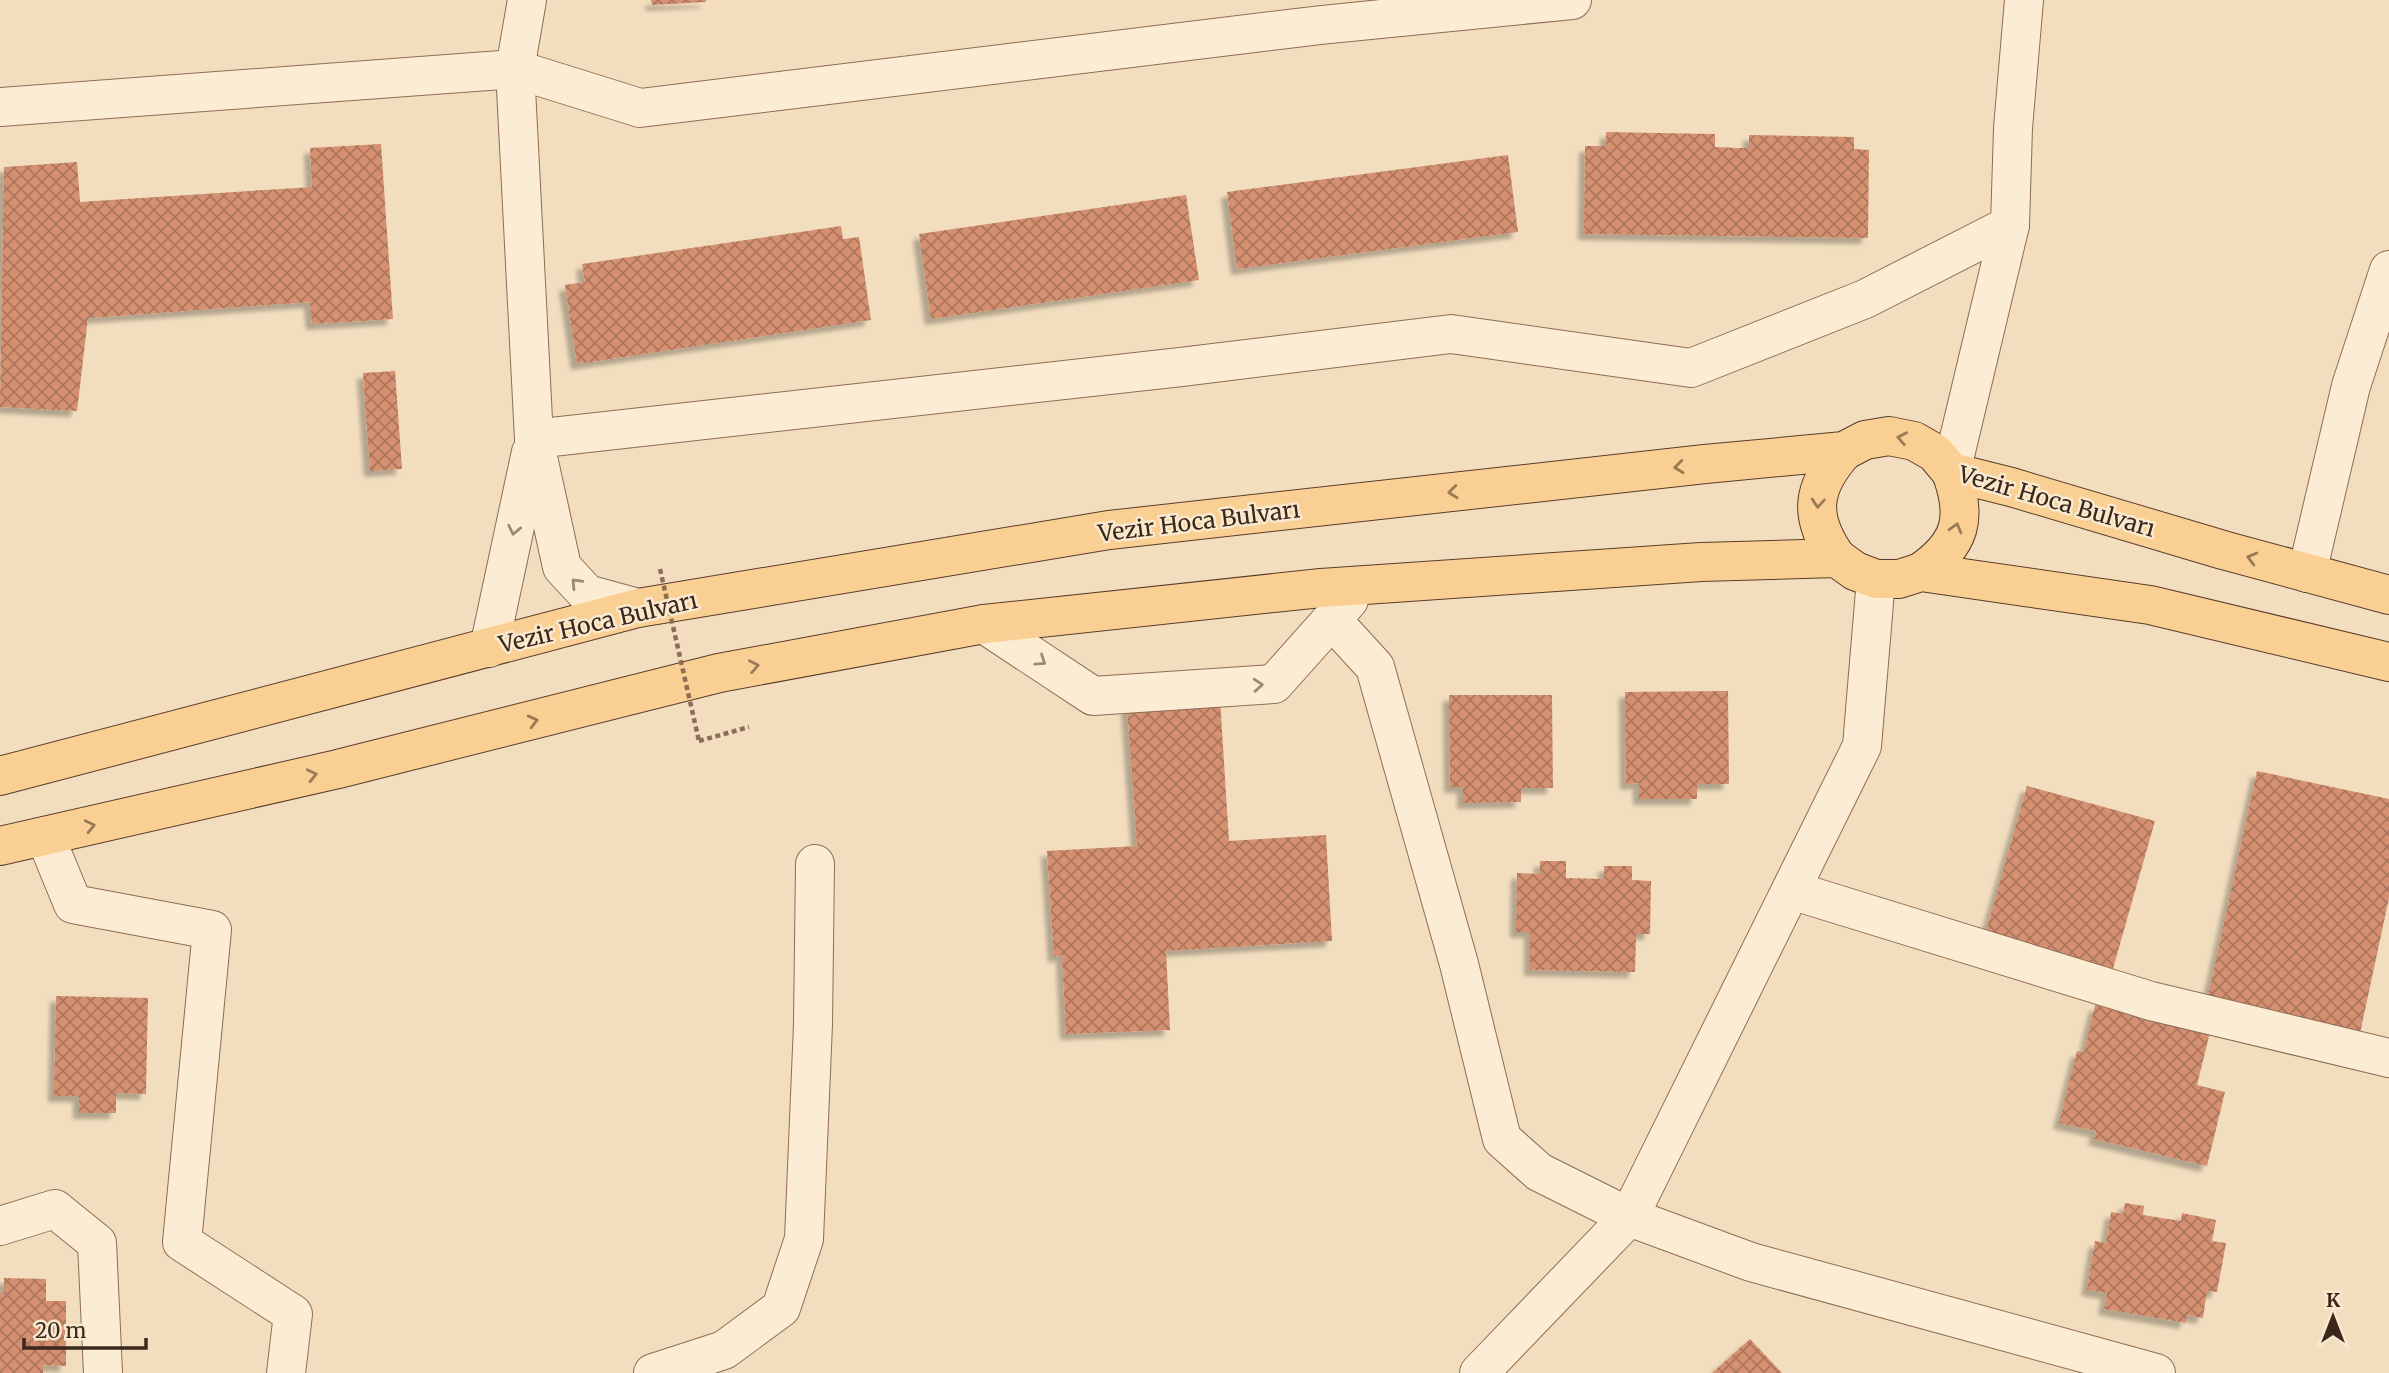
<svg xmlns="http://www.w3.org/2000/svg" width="2389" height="1373" viewBox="0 0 2389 1373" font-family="Merriweather,serif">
	<defs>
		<pattern id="building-cross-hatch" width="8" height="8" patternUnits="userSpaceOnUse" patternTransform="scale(1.75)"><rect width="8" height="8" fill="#d49071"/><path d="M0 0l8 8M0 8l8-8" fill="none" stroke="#ad765c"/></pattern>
		<filter id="shadow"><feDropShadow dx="-6" dy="6" stdDeviation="2" flood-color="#0004"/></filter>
	</defs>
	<rect width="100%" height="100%" fill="#f2debf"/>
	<g fill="url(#building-cross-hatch)" filter="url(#shadow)">
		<polygon points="651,0 706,0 706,2 652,5"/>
		<polygon points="1606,132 1715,134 1715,147 1739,148 1749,148 1749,135 1854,137 1854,149 1869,150 1868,238 1584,234 1585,146 1606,146"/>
		<polygon points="381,144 393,319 312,324 310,302 88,318 77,411 0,407 4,167 77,162 80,202 312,187 310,148"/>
		<polygon points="1508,155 1518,232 1237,269 1227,192"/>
		<polygon points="1186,195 1199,280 931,319 919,234"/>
		<polygon points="841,226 843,239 859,237 871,320 577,364 565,285 585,282 582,264"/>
		<polygon points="395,371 402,469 370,471 363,373"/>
		<polygon points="1728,691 1729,784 1697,784 1697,799 1639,799 1639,783 1626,784 1625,692"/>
		<polygon points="1449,695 1552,695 1553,788 1521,788 1521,802 1463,803 1463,787 1450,787"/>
		<polygon points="1220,699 1229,841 1326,835 1332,941 1166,951 1170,1030 1066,1034 1062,955 1054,957 1047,851 1137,846 1127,705"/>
		<polygon points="2257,771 2389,799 2389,898 2359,1038 2206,1006"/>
		<polygon points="2027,786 2155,821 2110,979 1983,942"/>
		<polygon points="1540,861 1566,861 1566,878 1604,879 1604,866 1632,866 1632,880 1651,881 1650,934 1636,934 1635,972 1530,970 1530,932 1516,932 1517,873 1540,874"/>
		<polygon points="56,996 148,998 146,1094 116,1093 116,1113 79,1113 79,1096 54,1096"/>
		<polygon points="2095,1005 2210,1032 2197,1085 2225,1092 2207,1166 2094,1139 2096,1131 2059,1123 2077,1051 2084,1052"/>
		<polygon points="2125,1203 2144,1206 2143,1215 2181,1221 2182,1213 2216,1220 2212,1241 2226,1243 2217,1292 2207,1291 2203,1318 2187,1315 2186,1323 2104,1309 2107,1293 2087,1290 2095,1241 2106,1243 2111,1212 2123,1214"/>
		<polygon points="4,1278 46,1279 46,1301 66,1301 66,1366 43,1365 43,1373 0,1373 0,1293 4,1293"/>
		<polygon points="1750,1339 1782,1373 1712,1373"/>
	</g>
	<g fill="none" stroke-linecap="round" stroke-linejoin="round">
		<g stroke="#8d6d55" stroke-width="40">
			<g id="minor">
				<polyline points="527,0 515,69 534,439 562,567 587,594 638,608"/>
				<polyline points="0,107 515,69 640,108 1321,25 1572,0"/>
				<polyline points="534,439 1181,367 1451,334 1691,368 1865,299 2010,225"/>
				<polyline points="1951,472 2010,225 2013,128 2024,0"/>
				<polyline points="2307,573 2351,386 2389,270"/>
				<polyline points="1332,620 1375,667 1459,964 1502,1139 1539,1172 1629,1217 1751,1262 2156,1373"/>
				<polyline points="984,624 1093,696 1274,684 1349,600"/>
				<polyline points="489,648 531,452"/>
				<polyline points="45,836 73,904 212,930 182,1242 293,1314 286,1373"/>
				<polyline points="1791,890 2151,1001 2389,1058"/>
				<polyline points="0,1226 55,1209 97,1243 103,1373"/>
				<polyline points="653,1373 724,1350 781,1308 804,1239 813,1024 815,864"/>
				<polyline points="1479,1373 1629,1217 1862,746 1876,579"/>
			</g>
		</g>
		<g stroke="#5a3c2a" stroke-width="40">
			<g id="major">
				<path d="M1837 558C1808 517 1811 488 1844 451"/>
				<path d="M1921 572C1961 544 1968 518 1951 472"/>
				<polyline points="0,776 638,608 1109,530 1705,464 1844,451 1865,440 1889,436 1914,441 1935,453 1951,472 2011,487 2223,550 2389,595"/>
				<polyline points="0,846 338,769 719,673 984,624 1321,588 1701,562 1837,558 1855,571 1876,579 1899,579 1921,572 2150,605 2389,662"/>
			</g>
		</g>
		<polyline stroke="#8d6d55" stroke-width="4.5" stroke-dasharray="5 3.5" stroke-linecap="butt" points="699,741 749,727"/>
		<use href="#minor" stroke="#fcecd3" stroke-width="38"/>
		<use href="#major" stroke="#f9cf93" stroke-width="38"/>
		<polyline stroke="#8d6d55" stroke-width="4.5" stroke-dasharray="5 3.5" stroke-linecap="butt" points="660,569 699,741"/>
	</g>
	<defs><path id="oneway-chevron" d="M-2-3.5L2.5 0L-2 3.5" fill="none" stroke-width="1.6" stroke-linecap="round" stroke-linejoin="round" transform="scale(1.75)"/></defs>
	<g stroke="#9a7b57">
		<use href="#oneway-chevron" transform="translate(1902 438) rotate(-169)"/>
		<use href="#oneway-chevron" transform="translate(1679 467) rotate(174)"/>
		<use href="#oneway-chevron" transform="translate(1453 492) rotate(174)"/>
		<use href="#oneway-chevron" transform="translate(1818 503) rotate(94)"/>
		<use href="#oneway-chevron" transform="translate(1956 528) rotate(-74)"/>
		<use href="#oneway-chevron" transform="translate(2252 558) rotate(-165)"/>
		<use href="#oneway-chevron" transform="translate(754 666) rotate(-11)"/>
		<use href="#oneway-chevron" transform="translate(533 721) rotate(-14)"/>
		<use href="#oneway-chevron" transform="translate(312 775) rotate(-13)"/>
		<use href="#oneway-chevron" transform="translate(90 826) rotate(-13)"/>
	</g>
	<g stroke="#9c8a77">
		<use href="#oneway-chevron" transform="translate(514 530) rotate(102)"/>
		<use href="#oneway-chevron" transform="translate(576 583) rotate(-133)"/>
		<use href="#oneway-chevron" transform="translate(1041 661) rotate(34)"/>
		<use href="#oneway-chevron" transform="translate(1258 685) rotate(-4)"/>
	</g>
	<g text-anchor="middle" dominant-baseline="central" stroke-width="5" stroke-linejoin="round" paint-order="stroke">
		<g font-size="23" fill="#3b271b" stroke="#f9e9cf">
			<text transform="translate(2057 501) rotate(16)">Vezir Hoca Bulvarı</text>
			<text transform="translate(1199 521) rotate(-7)">Vezir Hoca Bulvarı</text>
			<text transform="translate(598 622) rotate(-13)">Vezir Hoca Bulvarı</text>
		</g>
	</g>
	<g transform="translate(2333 1317)" stroke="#f9e9cf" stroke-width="5" paint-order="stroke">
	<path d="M0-5L12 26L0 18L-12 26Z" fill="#3b271b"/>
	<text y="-10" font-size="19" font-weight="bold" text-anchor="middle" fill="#3b271b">K</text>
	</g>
	<path d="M24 1338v10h122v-10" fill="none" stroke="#3b271b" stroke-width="3.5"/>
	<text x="35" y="1338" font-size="21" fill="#3b271b" stroke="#f9e9cf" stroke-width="5" paint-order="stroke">20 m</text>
</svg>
